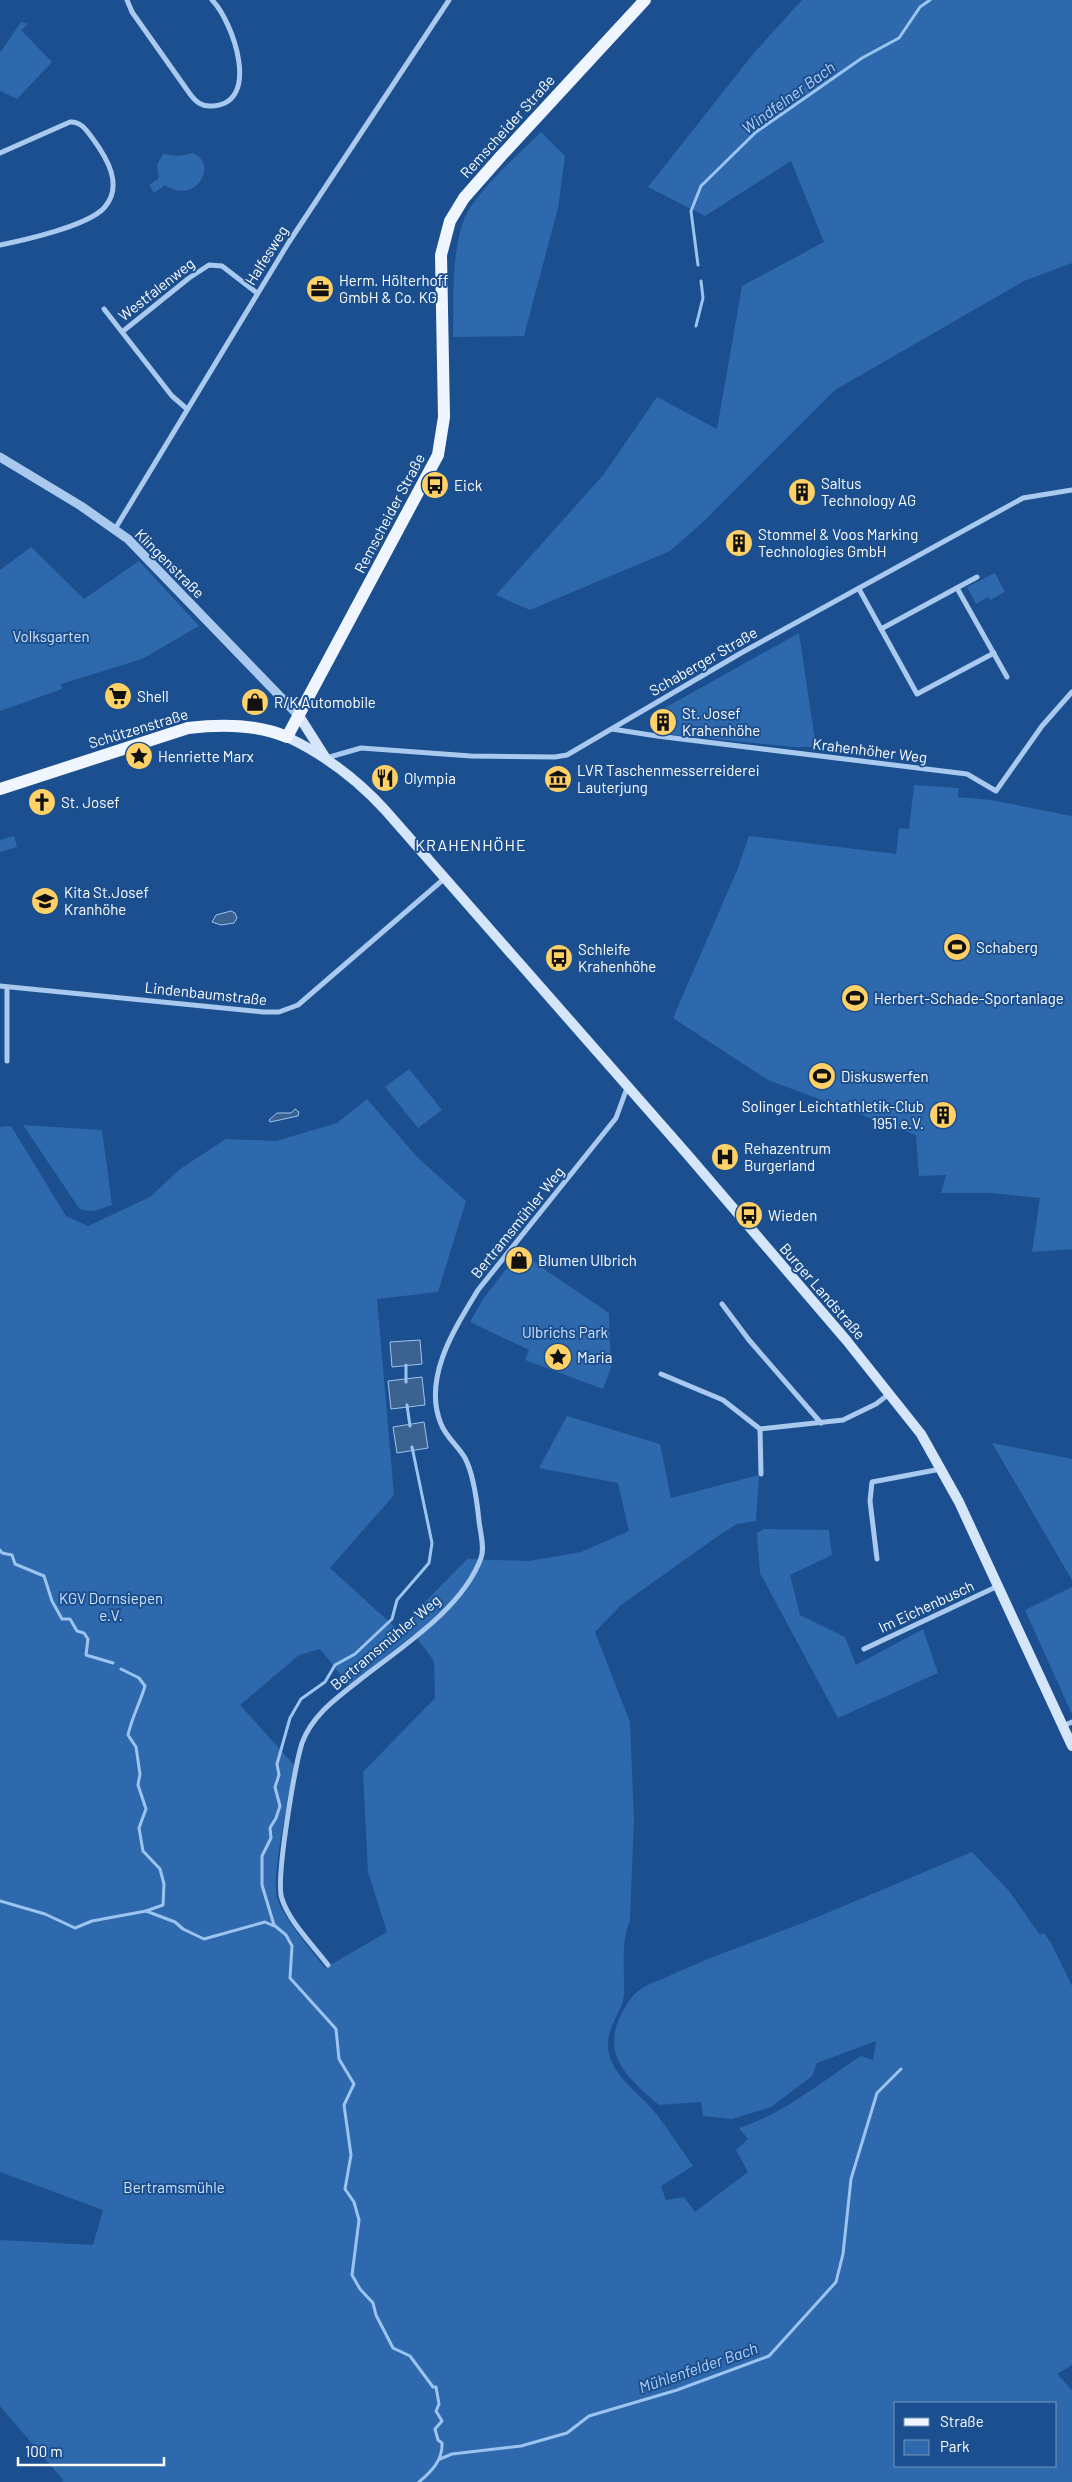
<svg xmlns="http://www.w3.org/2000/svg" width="1072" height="2482" viewBox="0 0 1072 2482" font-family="Barlow,sans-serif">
	<rect width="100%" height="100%" fill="#1b4f8f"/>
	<g fill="#2e69ad" fill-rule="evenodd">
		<polygon points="802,0 1072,0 1072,263 1024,281 835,390 702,523 670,551 530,610 496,595 604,474 657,397 717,429 742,286 824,242 791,161 705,216 648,187 753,54"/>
		<polygon points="21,22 28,24 21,30 52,62 17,99 0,91 0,53"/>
		<path d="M541 132 565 156 558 208 524 336 453 337C454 299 451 258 463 222 473 194 519 154 541 132Z"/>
		<path d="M193 153C219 164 196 206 165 185L154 193 149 185 159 178 157 165 163 154 178 156Z"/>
		<polygon points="31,547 84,599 139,561 199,626 142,659 61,684 62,689 0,711 0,570"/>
		<polygon points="995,573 1005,592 990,600 988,597 976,604 967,587"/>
		<polygon points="799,633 816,747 794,747 656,733 652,715"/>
		<polygon points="914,785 958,788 958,797 991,800 1072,816 1072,1249 1032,1252 1040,1198 991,1193 941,1193 946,1175 919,1176 916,1135 768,1080 673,1018 738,868 749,836 896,854 899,828 909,829"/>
		<polygon points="14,836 17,847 0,852 0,840"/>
		<polygon points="409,1069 442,1110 418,1128 385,1087"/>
		<path d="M367 1099 417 1157 466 1201 438 1292 377 1299 394 1495 330 1568 398 1630 467 1559 529 1561 581 1552 629 1531 618 1483 539 1468 567 1416 660 1444 671 1498 759 1475 756 1521 737 1524 721 1534 621 1605 595 1632 630 1722 634 1820 630 1920C620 1945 625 1969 624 1995 623 2010 607 2026 608 2046 609 2075 641 2094 658 2116 670 2132 681 2149 693 2166L661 2186 666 2200 684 2197 695 2212 748 2172 736 2150 748 2139 739 2128C784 2114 822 2081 861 2056L873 2060 876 2041 817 2063 812 2076 771 2107 732 2119 703 2116 701 2102 659 2105C620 2072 596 2048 631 1998 639 1987 655 1982 667 1977 717 1953 770 1937 822 1915 872 1894 922 1873 972 1852L1009 1891 1040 1935 1044 1933 1051 1943 1072 1986V2365L1057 2374 1072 2390V2482H61L64 2481 0 2406V2240L93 2245 103 2210 0 2172V1127L11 1126 66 1216 88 1226 150 1197 180 1169 226 1139 276 1141 337 1123ZM414 1634 434 1661 435 1698 363 1772 368 1872 387 1932 325 1968C312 1951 282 1917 277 1898 271 1875 290 1792 294 1765L240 1705 299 1655 320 1649 349 1685ZM896 2403H1056V2466H896Z"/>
		<path d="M23 1125 102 1130 112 1205C100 1209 90 1214 79 1208Z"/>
		<polygon points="521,1250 541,1267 609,1313 611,1368 603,1389 525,1360 529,1350 470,1322 483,1299"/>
		<polygon points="992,1443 1072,1459 1072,1580"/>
		<polygon points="764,1529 829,1530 832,1555 790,1575 800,1615 845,1637 856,1665 923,1629 938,1673 838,1718 760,1573 757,1533"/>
		<polygon points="1072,1587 1072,1714 1025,1610"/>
	</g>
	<g fill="#3c6290" stroke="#9cc4f0">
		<polygon points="231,911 235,913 237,918 234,923 221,925 212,922 216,915"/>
		<polygon points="295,1109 299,1112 298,1116 270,1122 269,1120 277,1113 291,1113"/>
		<polygon points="420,1340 422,1364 392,1367 390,1342"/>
		<polygon points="422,1377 425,1405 391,1409 388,1381"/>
		<polygon points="424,1422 428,1448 397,1453 393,1427"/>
	</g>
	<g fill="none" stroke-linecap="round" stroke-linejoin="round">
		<g stroke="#9cc4f0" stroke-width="3">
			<polyline points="698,265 691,211 701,186 756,132 862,58 899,38 920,7 930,0"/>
			<polyline points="696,326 703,298 701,281"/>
			<polyline points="406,1365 406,1382"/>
			<polyline points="407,1405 410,1426"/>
			<path d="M412 1447 432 1543 429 1563 397 1600 392 1619 355 1654 335 1665 325 1682 301 1699 290 1718 277 1764 279 1775 275 1787 280 1806 276 1818 270 1828 271 1838 262 1856V1885L274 1925 286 1935 292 1946 290 1978 336 2029 339 2059 354 2084 344 2105 351 2155 345 2189 354 2202 359 2220 352 2275 360 2289 373 2303 376 2315 393 2348 410 2356 433 2387H436L439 2404 436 2411 442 2421 435 2429 438 2440 442 2443C443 2460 431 2472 419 2482"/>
			<polyline points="0,1550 2,1553 12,1555 15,1564 44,1576 52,1601 62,1619 70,1619 77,1631 84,1633 88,1639 86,1655 113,1663"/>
			<path d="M121 1669 139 1678 145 1686C140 1703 132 1717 128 1735L136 1747 140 1774 138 1785 146 1809 139 1828 143 1851 160 1869 164 1884 163 1905 146 1911"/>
			<polyline points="0,1901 45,1914 75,1928 92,1921 146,1911 175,1922 183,1929 204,1939 265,1922 274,1926"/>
			<polyline points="440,2459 452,2454 521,2446 567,2433 589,2416 677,2390 769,2356 836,2282 843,2254 851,2179 877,2093 901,2069"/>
		</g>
		<g stroke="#a9c9ee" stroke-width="5">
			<path d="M127 0 132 12 190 94C196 102 202 107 212 106 262 104 233 21 212 0"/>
			<path d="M0 153 70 122C81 121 87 131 93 139 107 158 124 186 104 208 87 226 25 240 0 245"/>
			<polyline points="104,309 122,332"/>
			<polyline points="187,409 172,396 122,332 189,278 209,265 222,266 257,293"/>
			<polyline points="115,529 289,242 449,0"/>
			<polyline points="957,588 1007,677"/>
			<polyline points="859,589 917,694 994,653"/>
			<polyline points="881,629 977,577"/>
			<polyline points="612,729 657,736 967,774 996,791 1042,726 1072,692"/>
			<polyline points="326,758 361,748 471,756 555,757 567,755 741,653 1023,498 1072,490"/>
			<polyline points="0,986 263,1012 279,1012 298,1005 445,878"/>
			<polyline points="7,987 7,1061"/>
			<polyline points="722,1304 749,1340 821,1423"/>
			<polyline points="661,1374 723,1400 760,1429 843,1420 876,1404 889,1394"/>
			<polyline points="760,1429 761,1474"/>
			<polyline points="877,1559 870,1501 872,1482 941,1469"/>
			<polyline points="864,1649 998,1586"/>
			<polyline points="1063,1726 1072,1722"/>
			<path d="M328 1965C313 1945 290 1923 282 1899 275 1880 295 1766 302 1743 312 1716 334 1700 357 1682 398 1649 462 1610 481 1558 485 1548 480 1531 479 1521 477 1501 474 1475 465 1458 458 1446 446 1437 441 1424 422 1378 455 1328 478 1290L616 1118 627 1088"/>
		</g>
		<polyline stroke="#a9c9ee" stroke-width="9" points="0,457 81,506 128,539 299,716"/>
		<g stroke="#d6e6fa" stroke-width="10">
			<polyline points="299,716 325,757"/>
			<path d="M287 737C325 755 358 780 386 811L687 1154 847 1341 921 1434 959 1502 1072 1746"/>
		</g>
		<path stroke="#f0f6ff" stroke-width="12" d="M0 789 188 728C221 724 257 724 287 737L438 455 444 417 441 255 450 221 464 198 501 156 645 0"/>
	</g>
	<defs>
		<g id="office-disc" transform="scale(1.4375)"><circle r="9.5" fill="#ffd166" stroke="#1b4f8f"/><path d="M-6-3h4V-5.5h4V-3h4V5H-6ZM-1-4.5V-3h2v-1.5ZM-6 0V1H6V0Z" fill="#111"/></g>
		<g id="bus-disc" transform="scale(1.4375)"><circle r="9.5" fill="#ffd166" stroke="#1b4f8f"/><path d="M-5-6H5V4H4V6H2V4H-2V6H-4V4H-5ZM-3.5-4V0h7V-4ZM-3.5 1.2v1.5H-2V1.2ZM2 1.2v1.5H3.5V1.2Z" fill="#111"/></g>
		<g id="building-disc" transform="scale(1.4375)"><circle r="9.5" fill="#ffd166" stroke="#1b4f8f"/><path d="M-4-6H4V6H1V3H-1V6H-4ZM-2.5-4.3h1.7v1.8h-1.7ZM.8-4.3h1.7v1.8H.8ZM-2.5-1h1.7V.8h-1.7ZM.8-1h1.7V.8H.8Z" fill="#111"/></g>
		<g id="supermarket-disc" transform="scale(1.4375)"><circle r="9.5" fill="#ffd166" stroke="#1b4f8f"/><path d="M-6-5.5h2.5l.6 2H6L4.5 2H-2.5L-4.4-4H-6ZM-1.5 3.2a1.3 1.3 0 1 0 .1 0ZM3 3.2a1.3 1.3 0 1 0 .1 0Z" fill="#111"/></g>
		<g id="shop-disc" transform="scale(1.4375)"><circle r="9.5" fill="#ffd166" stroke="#1b4f8f"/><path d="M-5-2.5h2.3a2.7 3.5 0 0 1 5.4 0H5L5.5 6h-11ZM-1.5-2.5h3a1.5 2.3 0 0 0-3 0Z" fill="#111"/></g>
		<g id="sight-disc" transform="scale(1.4375)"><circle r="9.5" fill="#ffd166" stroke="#1b4f8f"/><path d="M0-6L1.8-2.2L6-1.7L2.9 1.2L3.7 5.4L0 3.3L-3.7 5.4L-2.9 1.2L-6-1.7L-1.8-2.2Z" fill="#111"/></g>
		<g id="restaurant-disc" transform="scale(1.4375)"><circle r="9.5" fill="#ffd166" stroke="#1b4f8f"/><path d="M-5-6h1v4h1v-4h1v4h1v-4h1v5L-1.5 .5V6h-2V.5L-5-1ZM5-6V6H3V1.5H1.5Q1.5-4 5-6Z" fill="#111"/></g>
		<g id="museum-disc" transform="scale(1.4375)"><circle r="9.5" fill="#ffd166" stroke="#1b4f8f"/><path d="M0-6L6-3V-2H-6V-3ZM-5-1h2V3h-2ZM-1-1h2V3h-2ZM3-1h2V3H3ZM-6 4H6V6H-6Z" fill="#111"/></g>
		<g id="church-disc" transform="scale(1.4375)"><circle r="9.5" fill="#ffd166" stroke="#1b4f8f"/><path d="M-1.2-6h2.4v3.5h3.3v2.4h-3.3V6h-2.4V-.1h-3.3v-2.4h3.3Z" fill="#111"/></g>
		<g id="school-disc" transform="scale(1.4375)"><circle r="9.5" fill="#ffd166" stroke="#1b4f8f"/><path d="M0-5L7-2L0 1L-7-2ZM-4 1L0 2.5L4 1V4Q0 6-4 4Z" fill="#111"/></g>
		<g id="stadium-disc" transform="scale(1.4375)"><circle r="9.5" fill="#ffd166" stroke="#1b4f8f"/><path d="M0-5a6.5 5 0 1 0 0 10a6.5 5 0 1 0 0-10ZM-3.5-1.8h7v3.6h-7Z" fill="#111"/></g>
		<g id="hospital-disc" transform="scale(1.4375)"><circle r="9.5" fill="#ffd166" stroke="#1b4f8f"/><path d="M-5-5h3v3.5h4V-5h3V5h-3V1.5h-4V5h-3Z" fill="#111"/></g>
	</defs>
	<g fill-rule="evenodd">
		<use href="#office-disc" x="320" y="289"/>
		<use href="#bus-disc" x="435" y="485"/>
		<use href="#building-disc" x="802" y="492"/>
		<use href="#building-disc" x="739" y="543"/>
		<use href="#supermarket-disc" x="118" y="696"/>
		<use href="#shop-disc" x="255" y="702"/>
		<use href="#building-disc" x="663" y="722"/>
		<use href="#sight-disc" x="139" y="756"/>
		<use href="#restaurant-disc" x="385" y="778"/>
		<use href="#museum-disc" x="558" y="779"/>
		<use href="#church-disc" x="42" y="802"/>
		<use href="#school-disc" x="45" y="901"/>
		<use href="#stadium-disc" x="957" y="947"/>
		<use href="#bus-disc" x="559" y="958"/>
		<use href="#stadium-disc" x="855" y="998"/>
		<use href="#stadium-disc" x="822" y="1076"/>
		<use href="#building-disc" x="943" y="1115"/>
		<use href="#hospital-disc" x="725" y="1157"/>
		<use href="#bus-disc" x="749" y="1215"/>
		<use href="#shop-disc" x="519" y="1260"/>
		<use href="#sight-disc" x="558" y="1357"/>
	</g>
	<g text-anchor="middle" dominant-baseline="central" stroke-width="4" stroke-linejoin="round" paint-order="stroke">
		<g font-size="15" fill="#fff" stroke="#1b4f8f">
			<text transform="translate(507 126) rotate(-48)">Remscheider Straße</text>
			<text transform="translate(266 255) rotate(-58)">Halfesweg</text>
			<text transform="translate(156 289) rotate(-38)">Westfalenweg</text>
			<text transform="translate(389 513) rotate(-62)">Remscheider Straße</text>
			<text transform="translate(170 563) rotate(45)">Klingenstraße</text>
			<text transform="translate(703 661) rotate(-30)">Schaberger Straße</text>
			<text transform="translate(138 728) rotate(-17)">Schützenstraße</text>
			<text transform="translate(870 750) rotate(7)">Krahenhöher Weg</text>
			<text transform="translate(206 993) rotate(6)">Lindenbaumstraße</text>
			<text transform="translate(517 1222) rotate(-51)">Bertramsmühler Weg</text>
			<text transform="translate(823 1291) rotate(49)">Burger Landstraße</text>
			<text transform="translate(926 1606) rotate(-25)">Im Eichenbusch</text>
			<text transform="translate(385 1642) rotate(-40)">Bertramsmühler Weg</text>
		</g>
		<g font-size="15" fill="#fff" stroke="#1b4f8f" text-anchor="start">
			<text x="339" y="280">Herm. Hölterhoff<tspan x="339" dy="17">GmbH &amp; Co. KG</tspan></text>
			<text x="821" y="483">Saltus<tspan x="821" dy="17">Technology AG</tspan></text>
			<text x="454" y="485">Eick</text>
			<text x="758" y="534">Stommel &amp; Voos Marking<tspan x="758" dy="17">Technologies GmbH</tspan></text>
			<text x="137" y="696">Shell</text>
			<text x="274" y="702">R/K Automobile</text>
			<text x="682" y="713">St. Josef<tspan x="682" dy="17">Krahenhöhe</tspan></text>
			<text x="158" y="756">Henriette Marx</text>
			<text x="577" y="770">LVR Taschenmesserreiderei<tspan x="577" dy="17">Lauterjung</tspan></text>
			<text x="404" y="778">Olympia</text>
			<text x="61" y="802">St. Josef</text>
			<text x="64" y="892">Kita St.Josef<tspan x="64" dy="17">Kranhöhe</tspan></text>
			<text x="976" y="947">Schaberg</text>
			<text x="578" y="949">Schleife<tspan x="578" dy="17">Krahenhöhe</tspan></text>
			<text x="874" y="998">Herbert-Schade-Sportanlage</text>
			<text x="841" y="1076">Diskuswerfen</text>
			<text x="924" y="1106" text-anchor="end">Solinger Leichtathletik-Club<tspan x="924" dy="17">1951 e.V.</tspan></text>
			<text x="744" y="1148">Rehazentrum<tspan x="744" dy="17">Burgerland</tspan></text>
			<text x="768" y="1215">Wieden</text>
			<text x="538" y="1260">Blumen Ulbrich</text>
			<text x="577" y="1357">Maria</text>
		</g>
		<g font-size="15" fill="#cfe3fa" stroke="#1b4f8f">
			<text x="51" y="636">Volksgarten</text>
			<text x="565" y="1332">Ulbrichs Park</text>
			<text x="111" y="1598">KGV Dornsiepen<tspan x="111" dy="17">e.V.</tspan></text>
			<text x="174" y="2187">Bertramsmühle</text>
		</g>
		<g font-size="16" font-style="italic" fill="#b5d3f5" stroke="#1b4f8f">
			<text transform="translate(788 97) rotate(-36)">Windfelner Bach</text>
			<text transform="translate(698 2367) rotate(-19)">Mühlenfelder Bach</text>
		</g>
		<g font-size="16" letter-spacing="1" fill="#fff" stroke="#1b4f8f">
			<text x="471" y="844">KRAHENHÖHE</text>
		</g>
	</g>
	<rect x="894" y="2402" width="162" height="65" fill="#1b4f8f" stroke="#7695bc"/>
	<rect x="904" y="2418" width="25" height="8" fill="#f0f6ff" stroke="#7695bc"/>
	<text x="940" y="2427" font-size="15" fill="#ffffff">Straße</text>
	<rect x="904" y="2440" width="25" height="15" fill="#2e69ad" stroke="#7695bc"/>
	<text x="940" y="2452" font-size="15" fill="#ffffff">Park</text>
	<path d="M18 2457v8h146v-8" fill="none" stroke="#ffffff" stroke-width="2.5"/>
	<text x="25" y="2457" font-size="15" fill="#ffffff" stroke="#1b4f8f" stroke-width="4" paint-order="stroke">100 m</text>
</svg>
